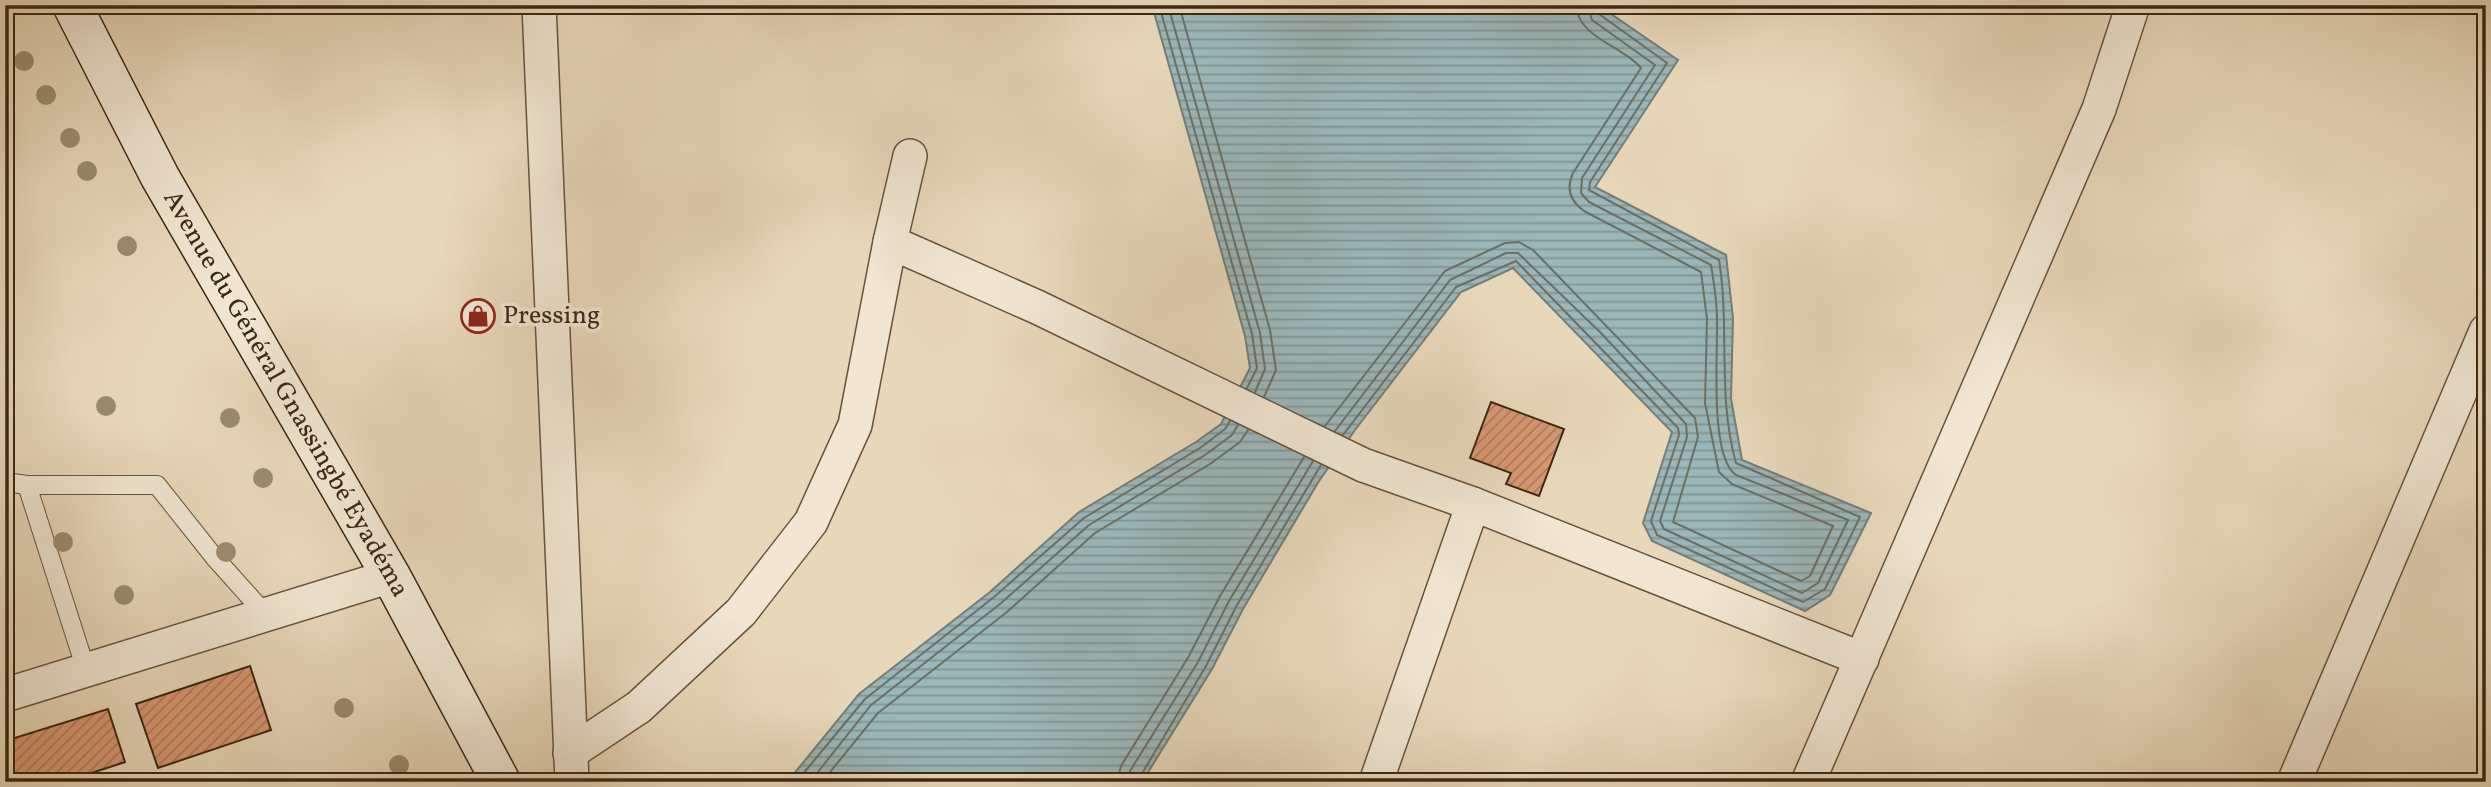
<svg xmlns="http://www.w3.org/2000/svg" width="2491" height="787" viewBox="0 0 2491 787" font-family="Vollkorn,serif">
	<defs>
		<pattern id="water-rules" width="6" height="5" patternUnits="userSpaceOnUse" patternTransform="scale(1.75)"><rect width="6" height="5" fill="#9bb7ba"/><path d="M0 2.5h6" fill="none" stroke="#809596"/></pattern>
		<pattern id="building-hatch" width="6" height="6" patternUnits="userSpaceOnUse" patternTransform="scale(1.75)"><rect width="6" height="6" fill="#d99873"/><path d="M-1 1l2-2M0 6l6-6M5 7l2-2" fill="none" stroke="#b17c5d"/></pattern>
	</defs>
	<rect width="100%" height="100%" fill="#e8d8ba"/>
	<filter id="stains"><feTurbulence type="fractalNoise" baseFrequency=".00286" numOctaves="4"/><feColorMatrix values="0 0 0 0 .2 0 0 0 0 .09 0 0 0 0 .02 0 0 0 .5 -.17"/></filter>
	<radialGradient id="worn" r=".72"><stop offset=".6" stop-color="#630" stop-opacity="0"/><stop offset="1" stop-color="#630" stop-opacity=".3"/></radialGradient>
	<polygon fill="url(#water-rules)" stroke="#757e77" stroke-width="2" points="1152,5 1598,5 1678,60 1595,187 1726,255 1733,318 1731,399 1742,460 1871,513 1830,595 1805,611 1652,541 1643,523 1672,432 1513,268 1461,292 1355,430 1319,481 1243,609 1212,669 1142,782 795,782 793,775 859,694 990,592 1079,512 1196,442 1221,424 1250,368 1245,336"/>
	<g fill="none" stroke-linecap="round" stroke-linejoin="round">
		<g stroke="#6b7066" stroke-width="2">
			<polyline points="1159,5 1252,334 1257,368 1247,388"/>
			<polyline points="1168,5 1260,333 1265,369 1255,392"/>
			<polyline points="1179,5 1270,330 1276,370 1264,397"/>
			<path d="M1325 426 1445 271 1505 243 1519 242 1533 250 1695 418 1698 437 1673 522 1801 581 1810 576 1833 526 1732 484 1719 472 1705 403 1707 319 1701 272 1584 211C1570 201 1566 188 1573 173L1641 68C1623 46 1578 38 1576 5"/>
			<path d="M1335 431 1450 280 1506 253H1518L1600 332 1686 424 1687 437 1660 521 1664 529 1802 593 1818 583 1848 520 1736 475C1709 457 1718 351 1717 320 1717 302 1714 283 1711 265L1589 202 1581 193 1582 178 1655 65 1592 20 1587 5"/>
			<path d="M1343 435 1456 287 1516 261 1678 428 1679 435 1651 521 1657 535 1803 602 1825 589 1860 517 1736 463C1717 396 1730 328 1719 260L1589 190 1590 182 1667 63 1599 14 1596 5"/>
			<polyline points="802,782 802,775 865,699 994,597 1084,518 1200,448 1225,429 1230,421"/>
			<polyline points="810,782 871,705 1000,604 1089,525 1205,455 1232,435 1238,425"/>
			<polyline points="822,782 878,713 1007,612 1095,533 1210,464 1240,442 1248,430"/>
			<polyline points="1117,782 1121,766 1189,656 1220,596 1304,457"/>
			<polyline points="1128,782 1130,771 1198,662 1229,601 1313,461"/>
			<polyline points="1137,782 1206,666 1237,605 1321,465"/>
		</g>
	</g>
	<g fill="url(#building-hatch)" stroke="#3b2813" stroke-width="2">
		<polygon points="1491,402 1564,429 1539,496 1506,484 1511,473 1470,458"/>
		<polygon points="250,666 271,730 158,768 136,704"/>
		<polygon points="108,709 125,762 64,782 5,782 5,741"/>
		<polygon points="233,780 233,782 147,782"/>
	</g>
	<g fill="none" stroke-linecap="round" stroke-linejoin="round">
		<g stroke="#66543d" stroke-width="20">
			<g id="lane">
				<polyline points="5,482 27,485 86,670"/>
				<polyline points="27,485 157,485 215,558 266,615"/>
			</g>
		</g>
		<g stroke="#66543d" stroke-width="36">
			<g id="street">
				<polyline points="539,5 572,782"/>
				<polyline points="890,242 1037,307 1363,465 1473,504 1862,659"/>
				<polyline points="5,695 391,576"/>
				<polyline points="570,753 639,707 741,612 811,522 855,425 890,242 910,156"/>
				<polyline points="1376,782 1473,504"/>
				<polyline points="1808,782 2099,109 2133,5"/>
				<polyline points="2294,782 2486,331"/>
			</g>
		</g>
		<g stroke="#3b2813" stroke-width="41">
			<g id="secondary">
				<path id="s1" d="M72 5 160 177 391 576 501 782"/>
			</g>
		</g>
		<use href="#lane" stroke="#f0e6d2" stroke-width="18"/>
		<use href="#street" stroke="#f0e6d2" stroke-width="33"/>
		<use href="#secondary" stroke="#f0e6d2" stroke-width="38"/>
	</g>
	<g fill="#9b8c6f">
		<circle cx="24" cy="61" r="10"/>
		<circle cx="46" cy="95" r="10"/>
		<circle cx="70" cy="138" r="10"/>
		<circle cx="87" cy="171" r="10"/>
		<circle cx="127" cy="246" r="10"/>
		<circle cx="106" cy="406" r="10"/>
		<circle cx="230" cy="418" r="10"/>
		<circle cx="263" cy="478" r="10"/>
		<circle cx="63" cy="542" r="10"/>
		<circle cx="226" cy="552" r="10"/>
		<circle cx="124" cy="595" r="10"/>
		<circle cx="344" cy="708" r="10"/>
		<circle cx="399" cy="765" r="10"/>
	</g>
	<defs>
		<g id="shop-ring" transform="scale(1.75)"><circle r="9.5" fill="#f0e6d2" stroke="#8f2418" stroke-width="1.5"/><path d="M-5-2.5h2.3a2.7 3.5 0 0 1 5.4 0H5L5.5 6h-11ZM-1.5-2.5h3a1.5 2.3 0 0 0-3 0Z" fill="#8f2418"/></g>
	</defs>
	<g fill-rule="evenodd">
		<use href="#shop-ring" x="478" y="316"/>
	</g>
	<g text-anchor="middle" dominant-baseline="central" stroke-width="7" stroke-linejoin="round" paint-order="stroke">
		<g font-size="26" fill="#3b2813" stroke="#f0e6d2" text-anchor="start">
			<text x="503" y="316">Pressing</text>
		</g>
		<g font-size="26" fill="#3b2813" stroke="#f0e6d2">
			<text stroke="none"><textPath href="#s1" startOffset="444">Avenue du Général Gnassingbé Eyadéma</textPath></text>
		</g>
	</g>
	<rect width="2491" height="787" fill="none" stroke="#e8d8ba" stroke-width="28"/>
	<rect x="7" y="7" width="2477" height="773" fill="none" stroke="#3b2813" stroke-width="3.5"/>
	<rect x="14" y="14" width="2463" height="759" fill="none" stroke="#3b2813" stroke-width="2"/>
	<rect width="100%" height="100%" filter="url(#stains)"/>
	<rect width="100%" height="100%" fill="url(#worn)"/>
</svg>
